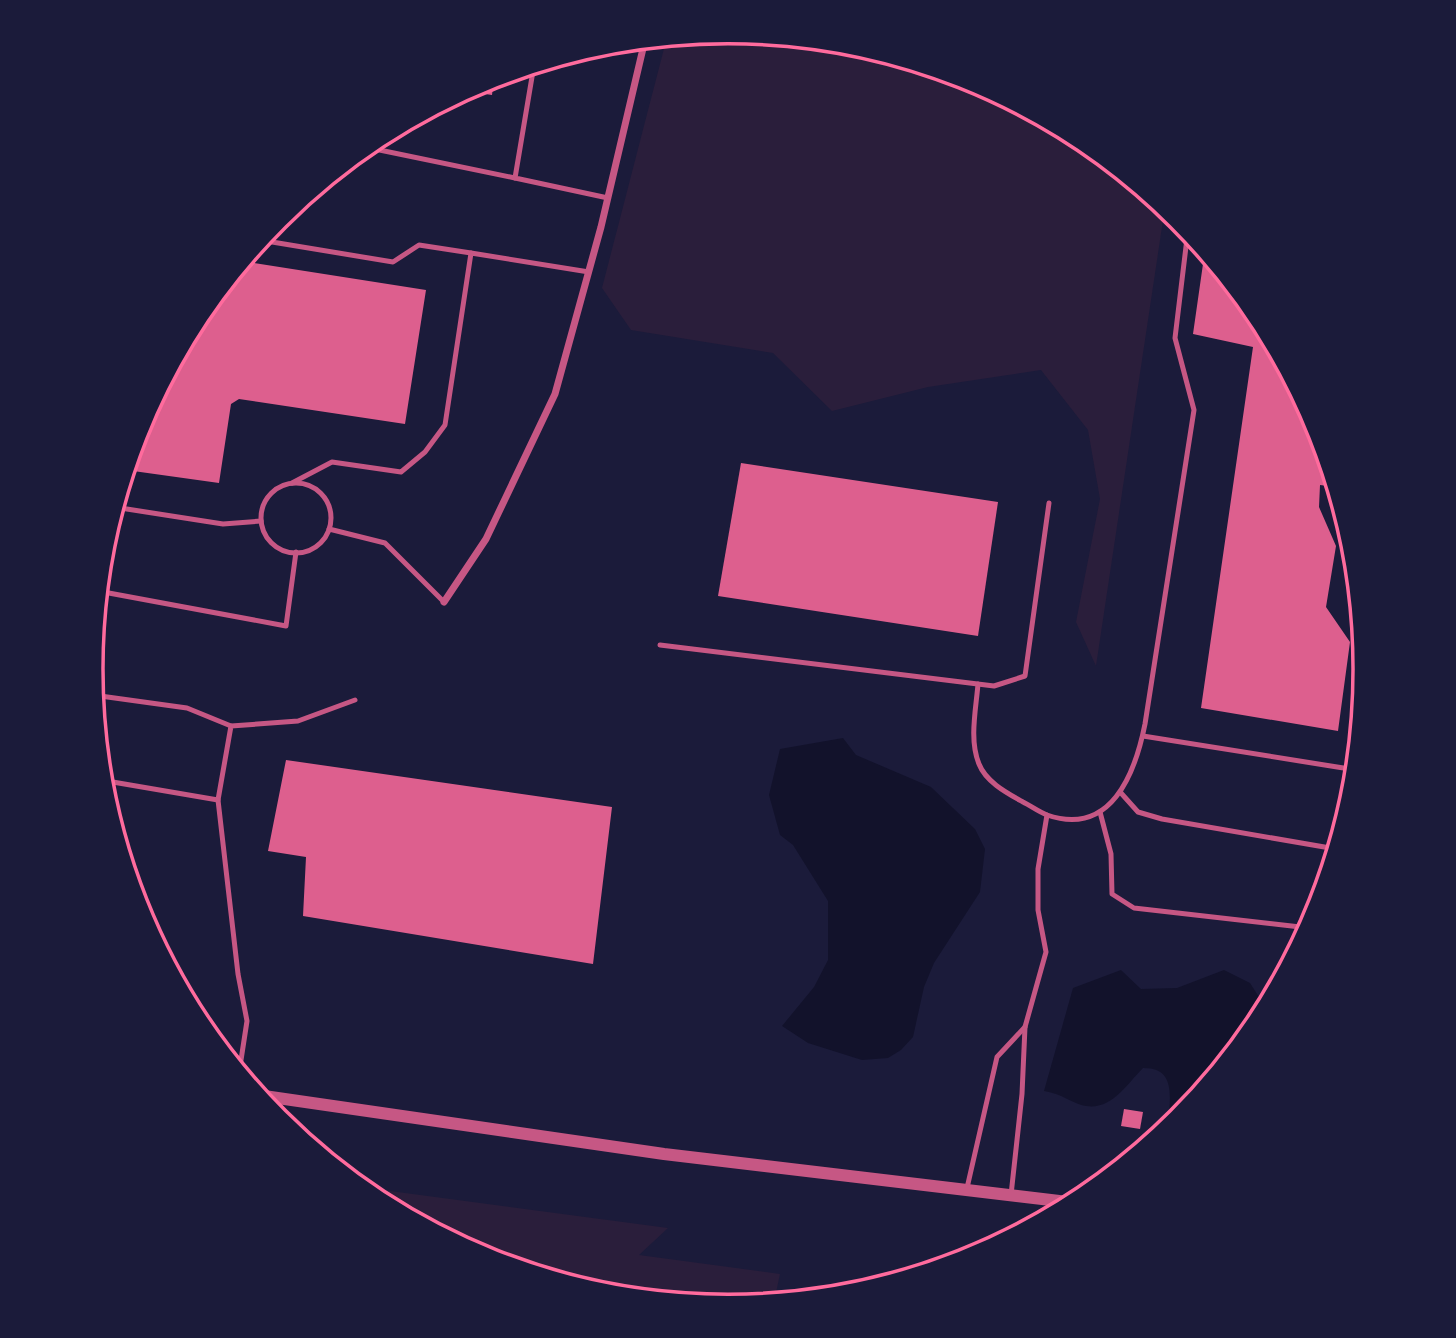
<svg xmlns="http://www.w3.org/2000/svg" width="1456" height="1338" viewBox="0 0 1456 1338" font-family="Figtree,sans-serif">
	<rect width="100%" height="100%" fill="#1b1b3a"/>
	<g fill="#2a1e3b">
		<polygon points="728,32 853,44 972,80 1083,139 1165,207 1096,666 1076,622 1100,499 1088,430 1041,370 928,387 832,411 773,353 631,330 602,288 667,37"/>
		<polygon points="360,1187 668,1228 639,1255 780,1274 774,1302 728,1306 603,1294 484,1258 374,1199"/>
	</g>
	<g fill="#12122b">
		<polygon points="843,738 856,755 931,787 975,829 985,849 980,892 934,963 924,987 913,1037 901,1050 888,1058 862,1060 808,1043 782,1026 814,987 828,960 828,901 793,845 780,835 769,795 780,749"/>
		<path d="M1121 970 1141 989 1177 988 1224 970 1250 983 1266 1008 1258 1024 1178 1120 1169 1118C1170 1094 1175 1068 1143 1068 1127 1084 1112 1110 1086 1106 1073 1104 1063 1094 1044 1091L1073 988Z"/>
	</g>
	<g fill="#dd5f8e">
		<polygon points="494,77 492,95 464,91 484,80"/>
		<polygon points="1205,250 1258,315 1317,425 1336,487 1320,485 1319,507 1336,546 1326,607 1350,642 1338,731 1201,708 1253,347 1193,334"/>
		<polygon points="242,261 426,290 405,424 239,399 231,404 219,483 126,470 139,425 198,314"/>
		<polygon points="741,463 998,502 978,636 718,596"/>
		<polygon points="286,760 612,807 593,964 303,916 306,857 268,851"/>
		<polygon points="1124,1109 1143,1112 1140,1129 1121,1126"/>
	</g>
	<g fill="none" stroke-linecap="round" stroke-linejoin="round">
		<g stroke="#c65784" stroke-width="5">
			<polyline points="534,65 515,178 608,198"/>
			<polyline points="365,147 515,178"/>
			<polyline points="260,240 393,262 419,245 471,253"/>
			<polyline points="292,483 332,462 401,472 425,452 445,425 471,253 589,272"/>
			<circle cx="296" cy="518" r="35"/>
			<polyline points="114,507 223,524 261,521"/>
			<polyline points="329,529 385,543 444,602"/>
			<polyline points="98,591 286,626 296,552"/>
			<polyline points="660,645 994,686 1025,676 1049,503"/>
			<path d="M978 684C976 709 969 740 979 764 986 782 1007 793 1023 802 1031 806 1039 812 1047 815 1111 837 1135 774 1145 724L1194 410 1175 338 1188 230"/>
			<polyline points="93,695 187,708 231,726"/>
			<polyline points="1143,736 1356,770"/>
			<polyline points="101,780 218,800"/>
			<polyline points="1121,793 1138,812 1162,819 1336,849"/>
			<polyline points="1100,812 1111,854 1112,894 1134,908 1309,928"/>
			<polyline points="239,1073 247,1021 238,974 218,800 231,726 298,721 355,700"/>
			<polyline points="967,1188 997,1057 1025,1027"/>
			<polyline points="1011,1195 1022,1094 1025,1027 1046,952 1038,910 1038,869 1047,815"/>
		</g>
		<polyline stroke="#c65784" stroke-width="7" points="444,602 486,539 555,394 601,227 645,40"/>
		<polyline stroke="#c65784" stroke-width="12" points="257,1095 664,1154 1076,1203"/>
	</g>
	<path d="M0 0H1456V1338H0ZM103 669a625 625 0 1 1 1250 0a625 625 0 1 1-1250 0Z" fill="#1b1b3a" fill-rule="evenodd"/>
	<path fill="none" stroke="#ff6b9d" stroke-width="3.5" d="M103 669a625 625 0 1 1 1250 0a625 625 0 1 1-1250 0Z"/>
</svg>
